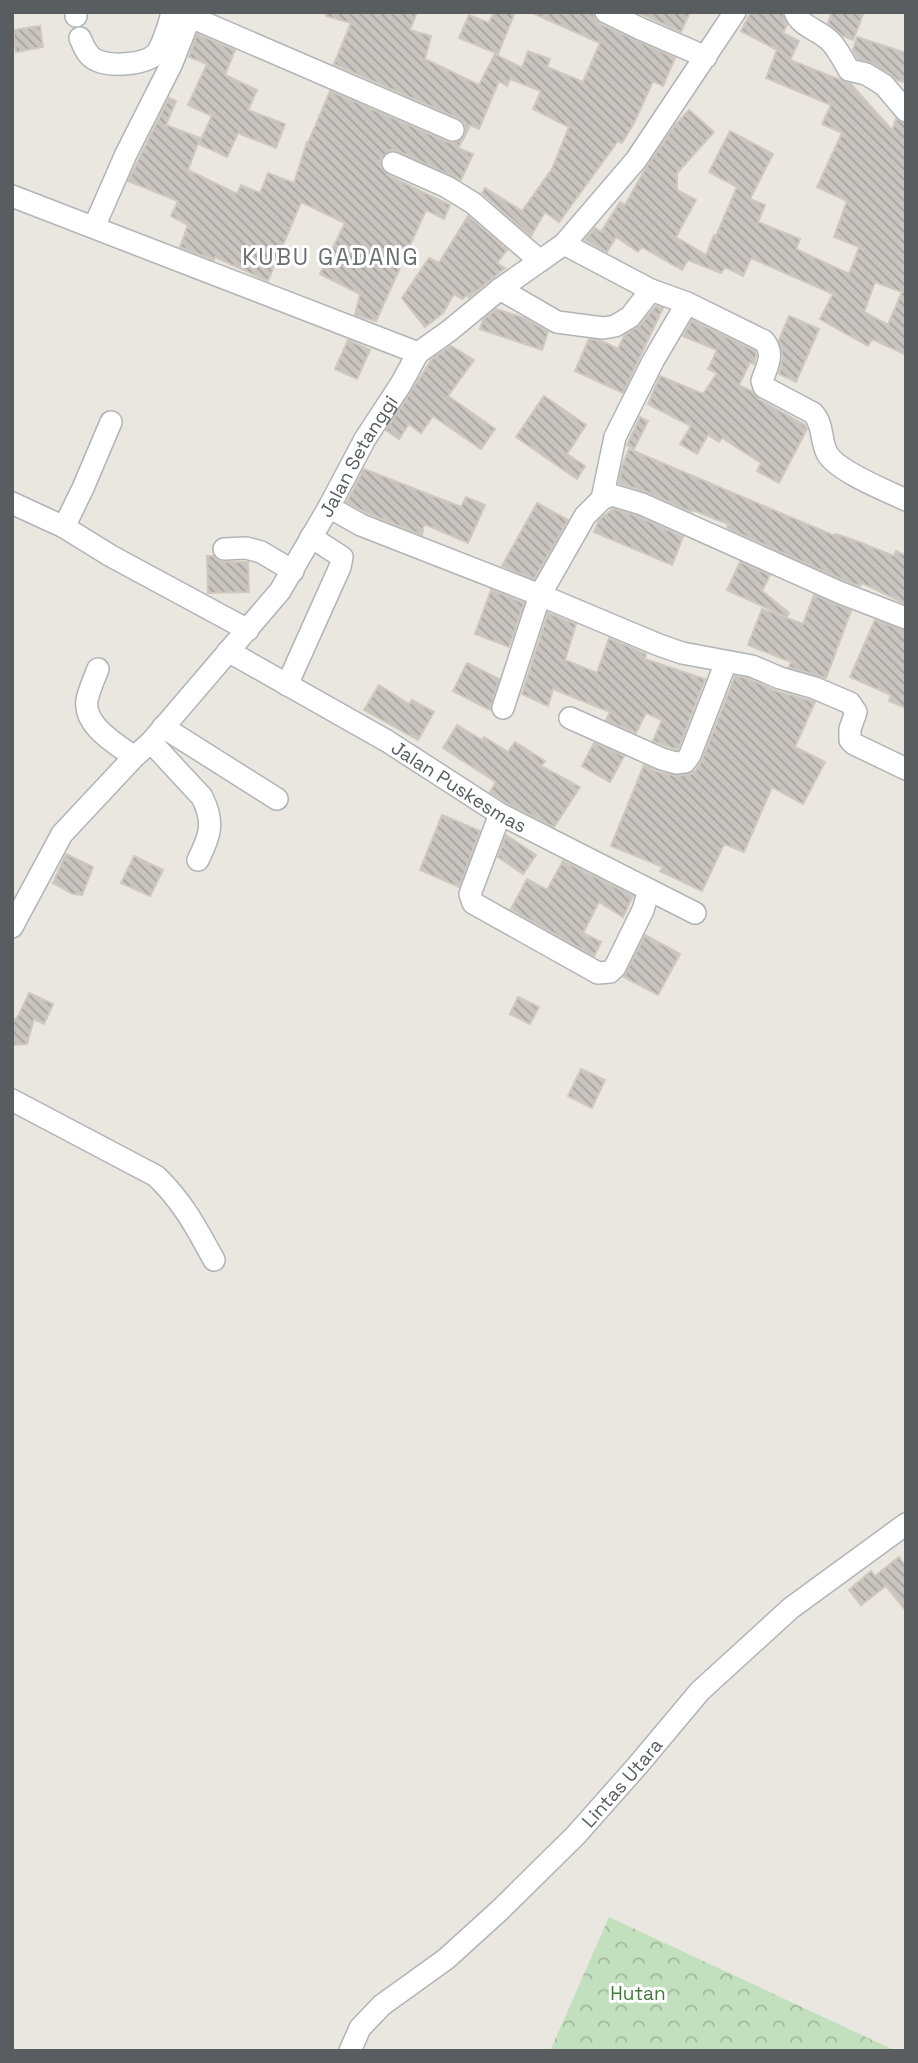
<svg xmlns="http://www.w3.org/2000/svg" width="918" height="2063" viewBox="0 0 918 2063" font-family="'Space Grotesk',sans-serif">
	<defs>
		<pattern id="forest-crowns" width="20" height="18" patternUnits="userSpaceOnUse" patternTransform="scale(1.75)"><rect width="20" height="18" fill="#c3e0be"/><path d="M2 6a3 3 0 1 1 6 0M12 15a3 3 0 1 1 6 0" fill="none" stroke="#a1b99e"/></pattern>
		<pattern id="building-back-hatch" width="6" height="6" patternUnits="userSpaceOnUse" patternTransform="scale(1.75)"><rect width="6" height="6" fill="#c8c4c0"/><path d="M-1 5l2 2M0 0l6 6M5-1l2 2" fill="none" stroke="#a5a29f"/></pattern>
	</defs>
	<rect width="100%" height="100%" fill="#eae7e0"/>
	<polygon fill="url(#forest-crowns)" points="609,1917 896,2051 550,2051"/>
	<g fill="url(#building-back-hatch)" stroke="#cec8bf" stroke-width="2" fill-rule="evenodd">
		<polygon points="326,12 417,12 410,30 431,36 425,59 479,85 495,54 522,68 528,51 550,59 547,67 583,82 600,43 530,12 593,12 595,19 600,24 675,58 663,86 653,81 634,123 622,143 618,141 559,222 545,212 531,236 482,193 485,188 522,211 552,169 569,127 533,109 541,91 510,79 507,86 499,81 479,129 470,125 465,136 466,128 463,122 458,118 334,64 351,23 326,16"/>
		<polygon points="494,12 515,12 498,54 459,38 469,15 489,23"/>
		<polygon points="637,12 690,12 681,32"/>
		<path d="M751 12H782L787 25 783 33 799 41 790 60 851 84 892 130 896 119 906 124V355L872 339 868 346 820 319 833 294 751 258 743 276 725 267 721 273 688 260 682 270 642 247 638 252 616 237 607 252 585 240 595 228 601 232 620 202 625 205 644 171 675 125 689 110 714 132 677 173V190L696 200 676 237 706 255 714 235 716 236 737 187 709 172 730 131 773 154 750 199 765 205 758 222 800 239 796 249 849 274 859 247 834 237 847 201 817 187 842 133 822 124 831 105 766 78 777 50 741 31ZM875 282 902 292 888 325 864 312Z"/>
		<polygon points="832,12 864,12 853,40 843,36 828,23"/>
		<polygon points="40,26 43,47 16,52 13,30"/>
		<polygon points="197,34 235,50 225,75 257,90 248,110 285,124 276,148 238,133 227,157 199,144 212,116 188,105 207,64 189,57"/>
		<polygon points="857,37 906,53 906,83 897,80 891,74 872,63 858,59 853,50"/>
		<polygon points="330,91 448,142 455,143 465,136 458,148 473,154 461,180 398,151 391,150 381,157 380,165 387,175 450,205 444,219 426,210 376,321 355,315 360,294 320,274 345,223 301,202 268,281 215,257 214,260 180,247 188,225 171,216 178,201 128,181 169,98 176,101 166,125 200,138 188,170 237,194 241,185 260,193 268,173 294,183 307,142 308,143"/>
		<polygon points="468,216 507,250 497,263 505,268 468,298 472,292 462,299 454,294 443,313 425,327 402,298 429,258 439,263"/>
		<polygon points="656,306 663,308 623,393 575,371 589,339 602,341 618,349 624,336 640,325"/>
		<polygon points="496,309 524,318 548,332 542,350 480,329 483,320"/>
		<polygon points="789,316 819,329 796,382 779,374 783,357 779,340"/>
		<polygon points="692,320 755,351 756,355 754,364 750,362 739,385 751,391 758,399 805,425 807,429 779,483 757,471 761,463 722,438 719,442 708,435 697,454 680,444 691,426 648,404 660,376 703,394 717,373 708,369 717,350 683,336"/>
		<polygon points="348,340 370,350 357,379 335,369"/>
		<polygon points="451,346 474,360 448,396 495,429 481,449 433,416 421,433 409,424 399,439 386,430 432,359"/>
		<polygon points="544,396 586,425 567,454 585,466 577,479 516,437"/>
		<polygon points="640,417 648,421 634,449 627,445"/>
		<polygon points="629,449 835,536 836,534 859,542 894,556 896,551 906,556 906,604 862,583 860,586 846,581 727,528 728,524 693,510 692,512 647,492 619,483 622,466"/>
		<polygon points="364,469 461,507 466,497 485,505 468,543 424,524 422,535 367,513 347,502"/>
		<polygon points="537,503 568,520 534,579 502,566"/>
		<polygon points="613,509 637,516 683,537 672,565 594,532 599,520"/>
		<polygon points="207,556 213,556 217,560 224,562 248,562 249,592 208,593"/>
		<polygon points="740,562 770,575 762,591 789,613 786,617 727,590"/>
		<polygon points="491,590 524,603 509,647 475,634"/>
		<polygon points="814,595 851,611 826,678 789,667 791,662 748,645 762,609 803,624"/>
		<polygon points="548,613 576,624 565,660 597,673 609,638 646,654 645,659 705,679 678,750 653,741 662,720 646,713 636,733 606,720 610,712 553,689 548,706 522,694"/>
		<polygon points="875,620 906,631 906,708 889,701 891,695 850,677"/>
		<polygon points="467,663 499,679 490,710 453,691"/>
		<polygon points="735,676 747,678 776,691 815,702 795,747 825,762 803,804 772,787 744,852 724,844 702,891 660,871 663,867 611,846 644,765 658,772 677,776 691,774 696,770 702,760"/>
		<polygon points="379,685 409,704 412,700 434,712 418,740 364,710"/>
		<polygon points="457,725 482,740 484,737 508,752 515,742 545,761 541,766 580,787 554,827 507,803 490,792 496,782 443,748"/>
		<polygon points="594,743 624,756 610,782 582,766"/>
		<polygon points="442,815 480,831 459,887 420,870"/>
		<polygon points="506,835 536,855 523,874 498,857"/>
		<polygon points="66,854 93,867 82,895 73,894 53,883"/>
		<polygon points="134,856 163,870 150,896 121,883"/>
		<polygon points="563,861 633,896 623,917 599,902 583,933 601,942 594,956 511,909 527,879 547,890"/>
		<polygon points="645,935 680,954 658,995 624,977"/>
		<polygon points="29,993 53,1004 44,1024 34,1019 27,1044 12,1045 12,1023 19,1015"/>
		<polygon points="518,997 539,1007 530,1024 510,1014"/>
		<polygon points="581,1069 605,1080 592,1108 568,1096"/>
		<polygon points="899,1557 906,1567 906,1611 886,1586 861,1605 849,1590 871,1571 875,1576"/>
	</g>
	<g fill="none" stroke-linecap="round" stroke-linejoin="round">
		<g stroke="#b1b4b7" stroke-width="24">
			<g id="minor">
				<polyline points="76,12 76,16"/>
				<polyline points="606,12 641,29 706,57"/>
				<path d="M795 12C801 27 819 30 830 41 838 49 843 60 849 70L866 74 884 85 906 111"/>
				<polyline points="191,17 453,130"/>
				<path d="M80 38C84 47 87 56 96 60 110 67 144 65 156 54 162 47 170 22 172 12"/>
				<polyline points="393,163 447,187 473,203 540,261"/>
				<polyline points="12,196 418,353"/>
				<polyline points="94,227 126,154 172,63 192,12"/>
				<path d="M564 244 651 290 687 303 764 341C775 354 767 366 762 381L764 387 813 413C824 425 820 440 827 453 836 471 887 491 906 500"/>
				<polyline points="500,289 557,322 603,328 615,326 630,317 651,290"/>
				<polyline points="602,499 615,437 653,361 687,303"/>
				<polyline points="12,503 64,527 111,556 248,630"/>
				<polyline points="329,507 361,525 540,595 659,645 682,653 752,666 780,678 815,688 850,703 856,712 850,729 850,740 854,744 906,769"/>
				<polyline points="64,527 83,488 111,422"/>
				<polyline points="224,549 246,548 261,552 293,571"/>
				<path id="s1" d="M228 651 387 741 500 814 695 913"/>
				<path d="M98 669C94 679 89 690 87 700 83 726 117 744 134 757"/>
				<polyline points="287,685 340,567 342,557 311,537"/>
				<polyline points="503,708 540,595 585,516 602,499 612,495 642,504 841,593 906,618"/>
				<polyline points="570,718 662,759 676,763 685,762 690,755 726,662"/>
				<polyline points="163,727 277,799"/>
				<path d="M151 742 202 797C215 823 210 836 198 860"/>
				<polyline points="500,814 470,894 473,903 598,973 610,972 615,967 643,910 649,890"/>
				<path id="s2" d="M12 927 62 834 134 757 151 742 280 591 329 507 365 439 401 384 418 353 449 331 500 289 564 244 636 160 735 12"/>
				<path d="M12 1100 156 1176C183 1202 196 1227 214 1260"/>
				<path id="s3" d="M350 2051 360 2028 382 2005 446 1959 500 1910 576 1835 638 1765 700 1691 791 1608 906 1524"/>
			</g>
		</g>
		<use href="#minor" stroke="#fff" stroke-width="21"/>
	</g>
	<g text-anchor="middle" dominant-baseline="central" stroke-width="6" stroke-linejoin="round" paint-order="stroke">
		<g font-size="19" fill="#595d60" stroke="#fff">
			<text stroke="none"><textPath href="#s2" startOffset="588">Jalan Setanggi</textPath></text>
			<text stroke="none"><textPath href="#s1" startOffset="268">Jalan Puskesmas</textPath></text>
			<text stroke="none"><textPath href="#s3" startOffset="385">Lintas Utara</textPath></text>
		</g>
		<g font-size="19" fill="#417c3b" stroke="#fff">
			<text x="638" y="1993">Hutan</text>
		</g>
		<g font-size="23" letter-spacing="2" fill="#6a6f72" stroke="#fff">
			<text x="331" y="257">KUBU GADANG</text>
		</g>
	</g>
	<rect width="918" height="2063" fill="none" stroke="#595d60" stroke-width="28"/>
</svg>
